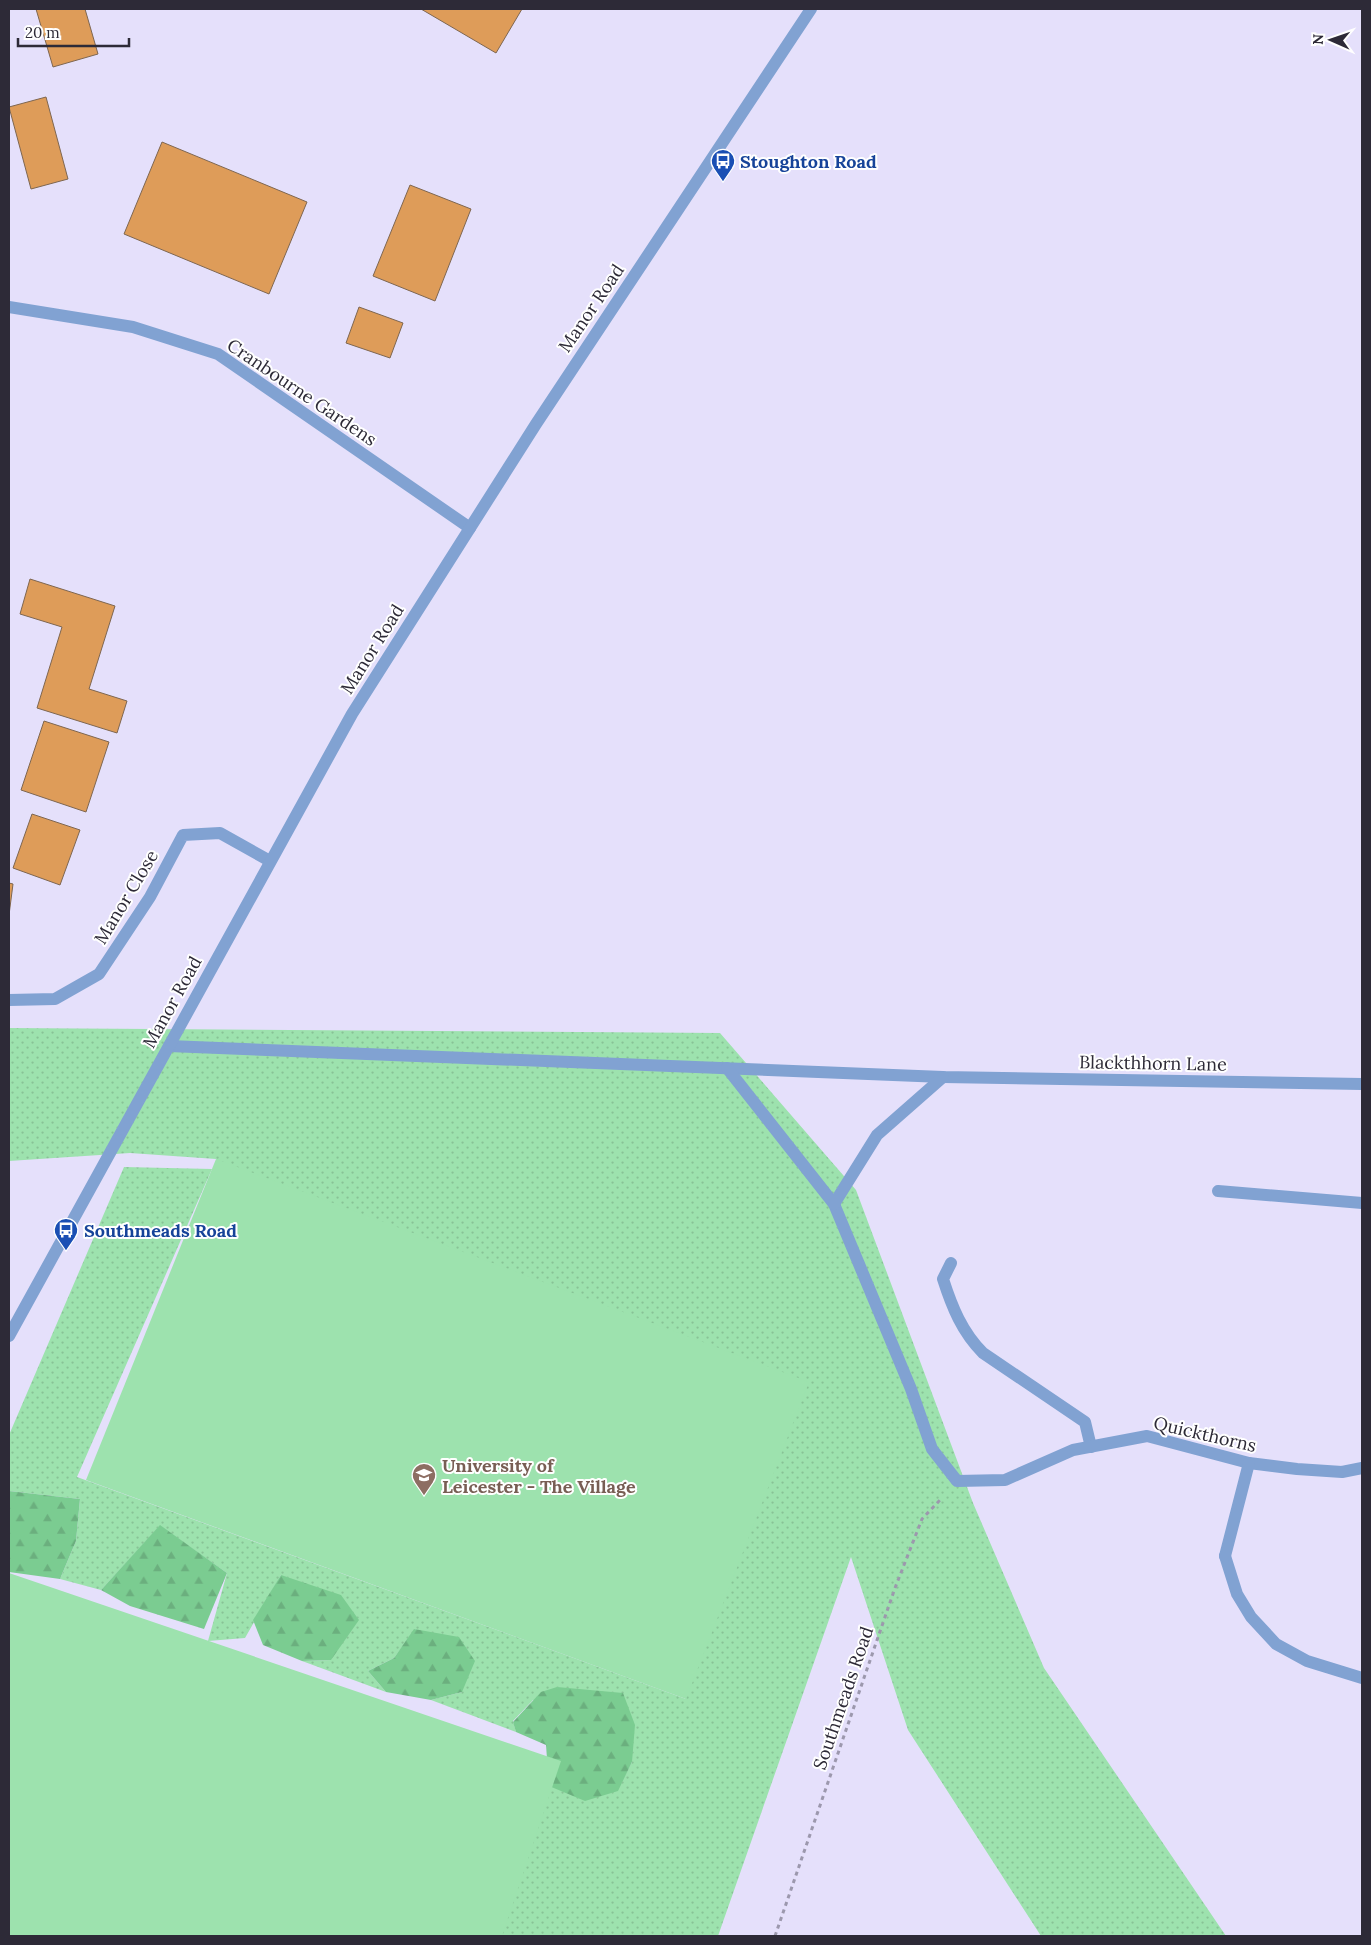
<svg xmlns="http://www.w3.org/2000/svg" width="1371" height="1945" viewBox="0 0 1371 1945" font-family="Lora,serif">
	<defs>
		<pattern id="grass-dots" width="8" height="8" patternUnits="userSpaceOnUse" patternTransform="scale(1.25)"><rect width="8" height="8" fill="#9de2ae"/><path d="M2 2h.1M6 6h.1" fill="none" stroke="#88c296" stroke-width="1.8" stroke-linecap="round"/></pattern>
		<pattern id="forest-firs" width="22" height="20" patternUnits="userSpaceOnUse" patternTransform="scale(1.25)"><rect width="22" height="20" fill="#7bcc91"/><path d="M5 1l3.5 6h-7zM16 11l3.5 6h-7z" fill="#6baf7e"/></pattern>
	</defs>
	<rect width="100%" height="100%" fill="#e5e0fb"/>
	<polygon fill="url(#grass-dots)" points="9,1028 720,1033 856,1190 973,1503 1044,1668 1226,1936 1041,1936 908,1730 851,1557 718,1936 499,1936 555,1769 617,1791 632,1762 533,1700 513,1721 516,1732 431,1700 462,1692 415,1629 394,1658 368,1671 386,1692 302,1661 331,1660 281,1575 245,1638 208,1641 227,1573 160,1526 101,1590 60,1579 76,1541 80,1499 9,1491 9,1435 124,1167 212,1169 77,1477 686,1699 216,1159 130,1153 9,1161"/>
	<g fill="url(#forest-firs)">
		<polygon points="9,1491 80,1499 76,1541 60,1579 9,1572"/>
		<polygon points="160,1525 227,1573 204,1629 130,1606 101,1590"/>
		<polygon points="281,1575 341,1595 359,1620 331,1660 302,1661 263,1645 253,1620"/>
		<polygon points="414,1629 459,1637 475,1661 462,1692 431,1700 386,1692 368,1671 394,1658"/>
		<polygon points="557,1687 623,1693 635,1725 632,1762 618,1791 585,1801 549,1786 546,1745 516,1732 513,1722 541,1692"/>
	</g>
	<g fill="#9de2ae">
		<polygon points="216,1159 809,1382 686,1699 86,1480"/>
		<polygon points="9,1573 561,1761 502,1936 9,1936"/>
	</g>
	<g fill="#de9c59" stroke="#7e6650">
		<polygon points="36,9 85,9 98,54 53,67"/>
		<polygon points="421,9 522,9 496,53"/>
		<polygon points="46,97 68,179 31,189 9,107"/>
		<polygon points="162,142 307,202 269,294 124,234"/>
		<polygon points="410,185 471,209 435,301 373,276"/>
		<polygon points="359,307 403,323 390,358 346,343"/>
		<polygon points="30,579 115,606 89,689 127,701 117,733 37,708 62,627 20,614"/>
		<polygon points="44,721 109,742 86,812 21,790"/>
		<polygon points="32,814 80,830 60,885 13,868"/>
		<polygon points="9,883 13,884 9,915"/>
	</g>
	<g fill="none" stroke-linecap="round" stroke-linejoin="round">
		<polyline stroke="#9c98ad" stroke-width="3" stroke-dasharray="4 4" stroke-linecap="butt" points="775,1936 895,1588 922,1519 940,1500"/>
		<g stroke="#81a2d2" stroke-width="12">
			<polyline points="1218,1191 1362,1203"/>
			<path d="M951 1263 943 1279C952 1307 962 1332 983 1353L1085 1422 1091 1447"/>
			<polyline points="1225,1556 1237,1594 1251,1617 1276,1644 1307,1661 1362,1678"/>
		</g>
		<g stroke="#81a2d2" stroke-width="12">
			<polyline points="9,307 133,327 218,354 470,528"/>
			<polyline points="9,1000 55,999 99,974 150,897 183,835 220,833 270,861"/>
			<polyline points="169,1046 943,1077 1362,1084"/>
			<polyline points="727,1068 834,1204 911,1389 932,1449 957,1481 1005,1480 1073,1450 1147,1436 1249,1463 1297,1469 1342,1472 1362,1468"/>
			<polyline points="834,1204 877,1135 943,1077"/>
			<polyline points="9,1336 352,714 536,424 811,9"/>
			<polyline points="1225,1556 1249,1463"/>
		</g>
	</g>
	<defs>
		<g id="bus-pin" transform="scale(1.25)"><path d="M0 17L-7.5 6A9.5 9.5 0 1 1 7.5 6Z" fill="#1a4fb4" stroke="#fff"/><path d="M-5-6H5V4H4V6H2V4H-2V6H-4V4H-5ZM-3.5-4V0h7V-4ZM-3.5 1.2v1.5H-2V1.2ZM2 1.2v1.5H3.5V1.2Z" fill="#fff"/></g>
		<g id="university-pin" transform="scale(1.25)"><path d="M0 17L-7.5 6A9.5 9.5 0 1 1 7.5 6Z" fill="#8d6e63" stroke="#fff"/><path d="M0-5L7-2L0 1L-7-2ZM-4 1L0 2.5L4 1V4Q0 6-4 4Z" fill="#fff"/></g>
	</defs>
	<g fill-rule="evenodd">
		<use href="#bus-pin" x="723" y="161"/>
		<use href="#bus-pin" x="66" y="1230"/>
		<use href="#university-pin" x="424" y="1475"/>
	</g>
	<g text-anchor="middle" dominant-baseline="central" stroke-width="4" stroke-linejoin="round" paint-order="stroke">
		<g font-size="18" font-weight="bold" fill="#164399" stroke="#fff" text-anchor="start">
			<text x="740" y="161">Stoughton Road</text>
			<text x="84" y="1230">Southmeads Road</text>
		</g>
		<g font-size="18" fill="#2d2a37" stroke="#fff">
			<text transform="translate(591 308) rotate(-56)">Manor Road</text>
			<text transform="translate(302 392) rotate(34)">Cranbourne Gardens</text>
			<text transform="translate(372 649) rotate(-58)">Manor Road</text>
			<text transform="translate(126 897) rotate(-59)">Manor Close</text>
			<text transform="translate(172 1002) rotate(-61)">Manor Road</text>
			<text transform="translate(1153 1063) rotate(1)">Blackthhorn Lane</text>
			<text transform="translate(1205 1434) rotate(13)">Quickthorns</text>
			<text transform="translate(843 1698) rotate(-71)">Southmeads Road</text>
		</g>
		<g font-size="18" font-weight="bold" fill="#785e54" stroke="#fff" text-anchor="start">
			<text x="442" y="1465">University of<tspan x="442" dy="21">Leicester - The Village</tspan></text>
		</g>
	</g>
	<rect width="1371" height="1945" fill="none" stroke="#2d2a37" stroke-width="20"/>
	<g transform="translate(1331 40) rotate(272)" stroke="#ffffff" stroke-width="4" paint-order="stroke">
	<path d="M0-4L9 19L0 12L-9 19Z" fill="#2d2a37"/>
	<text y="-8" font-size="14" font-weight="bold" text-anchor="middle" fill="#2d2a37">N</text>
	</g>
	<path d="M18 38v8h111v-8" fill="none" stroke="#2d2a37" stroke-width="2.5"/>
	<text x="25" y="38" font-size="15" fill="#2d2a37" stroke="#ffffff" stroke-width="4" paint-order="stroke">20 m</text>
</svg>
